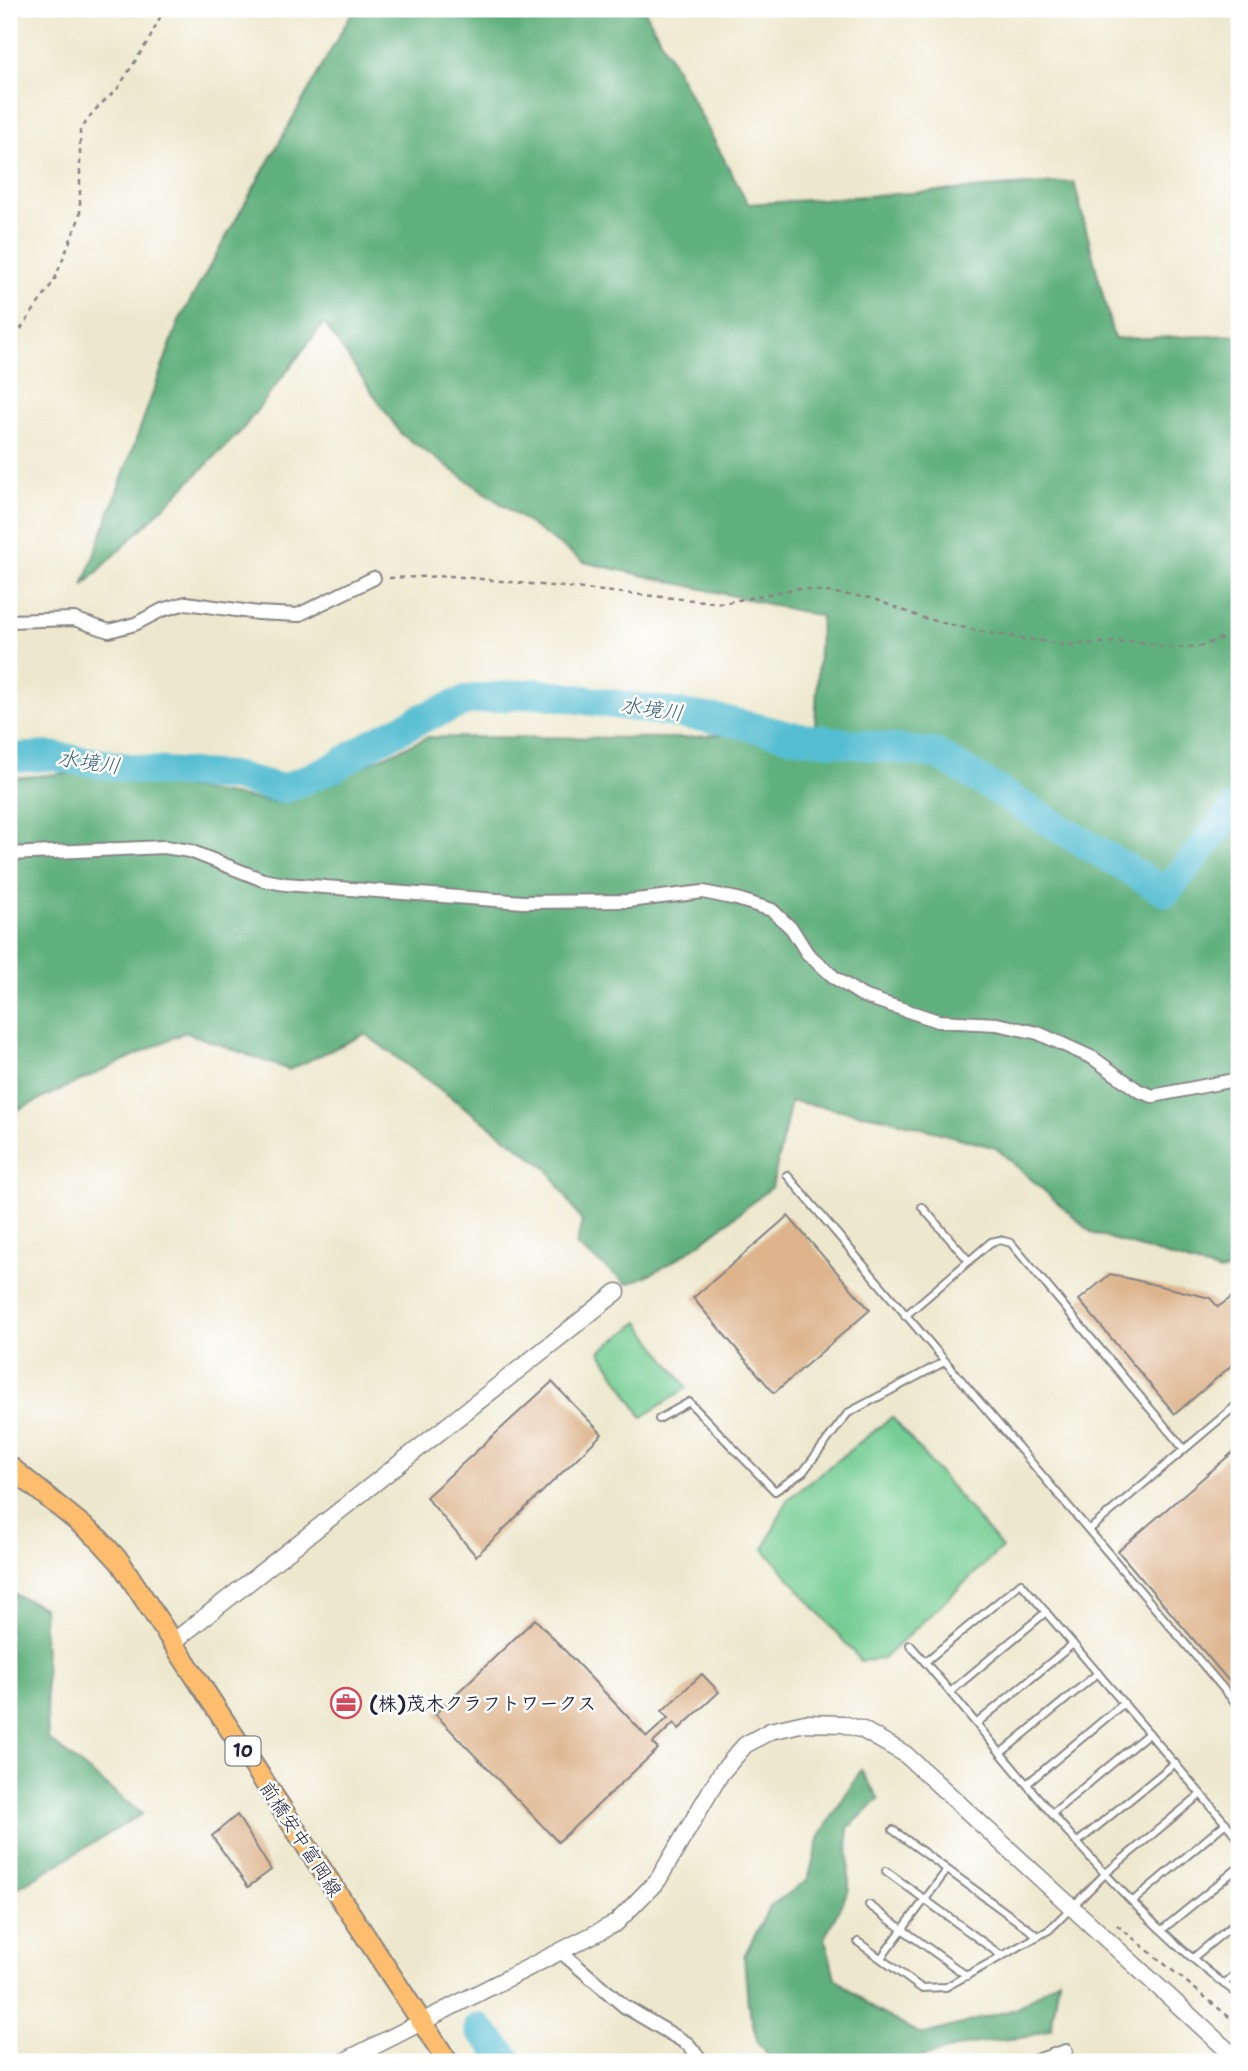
<svg xmlns="http://www.w3.org/2000/svg" width="1248" height="2071" viewBox="0 0 1248 2071" font-family="'Shantell Sans','Klee One',sans-serif">
	<rect width="100%" height="100%" fill="#fff"/>
	<filter id="ink" filterUnits="userSpaceOnUse"><feTurbulence type="fractalNoise" baseFrequency=".0143" numOctaves="2"/><feDisplacementMap in="SourceGraphic" scale="14" xChannelSelector="R" yChannelSelector="G"/><feConvolveMatrix kernelMatrix="1 2 1 2 8 2 1 2 1" color-interpolation-filters="sRGB"/></filter>
	<filter id="wash" filterUnits="userSpaceOnUse"><feTurbulence type="fractalNoise" baseFrequency=".00686" numOctaves="4" result="noise"/><feDisplacementMap in="SourceGraphic" scale="28" xChannelSelector="R" yChannelSelector="G"/><feGaussianBlur stdDeviation="1.57" result="paint"/><feColorMatrix in="noise" values="0 0 0 0 0 0 0 0 0 0 0 0 0 0 0 0 0 1.4 0 .05"/><feComposite in="paint" operator="in"/></filter>
	<g filter="url(#wash)">
		<rect width="100%" height="100%" fill="#ede8cd"/>
		<g fill="#75cd93" stroke="#4c7867" stroke-width="2">
			<polygon points="639,1322 687,1388 642,1417 600,1351"/>
			<polygon points="892,1417 1002,1548 883,1659 861,1661 764,1549 787,1500"/>
		</g>
		<g fill="#60b07d" stroke="#41695c" stroke-width="2">
			<path d="M354 9H644L748 204 1074 182 1114 339 1239 335V1267L1220 1272 1092 1233 996 1148 885 1118 791 1101 772 1187C727 1221 681 1265 627 1284L576 1245 582 1222 548 1169 365 1034 289 1070 185 1032 9 1114V778L87 772 281 803 428 737 686 738 815 725 821 616 584 562 401 434 324 323 241 431 83 586 179 321Z"/>
			<polygon points="9,1592 43,1607 48,1739 142,1814 9,1893"/>
			<polygon points="861,1770 879,1799 848,1828 849,1889 825,1937 835,1978 877,2011 922,2035 1015,2009 1059,1979 1051,2029 1026,2037 970,2044 903,2062 774,2062 758,2043 748,2005 744,1956 770,1906 808,1880 820,1836"/>
		</g>
		<g fill="none" stroke-linecap="round" stroke-linejoin="round">
			<g stroke="#54bdd1" stroke-width="30">
				<polyline points="9,758 51,756 148,771 232,776 283,789 335,767 375,742 425,717 468,700 537,693 723,720 790,736 937,754 1166,892 1234,809 1239,807"/>
				<polyline points="479,2028 510,2062"/>
			</g>
		</g>
		<g id="blocks">
			<g fill="#ddb48c">
				<polygon points="788,1216 870,1310 774,1393 693,1298"/>
				<polygon points="1110,1274 1210,1298 1218,1307 1239,1292 1239,1359 1175,1414 1079,1300"/>
				<polygon points="552,1382 602,1434 476,1556 426,1497"/>
				<polygon points="1239,1447 1239,1693 1118,1551"/>
				<polygon points="535,1619 647,1737 668,1718 662,1711 702,1674 719,1692 679,1729 674,1723 653,1743 658,1749 558,1842 435,1714"/>
				<polygon points="237,1815 271,1870 248,1887 212,1836"/>
			</g>
		</g>
	</g>
	<g filter="url(#ink)">
		<use href="#blocks" fill-opacity="0" stroke="#888584" stroke-width="2"/>
		<g fill="none" stroke-linecap="round" stroke-linejoin="round">
			<g stroke="#888584" stroke-width="10">
				<g id="service">
					<polyline points="787,1175 1239,1707"/>
					<polyline points="922,1207 969,1261"/>
					<polyline points="905,1316 991,1242 1000,1240 1011,1243 1184,1449"/>
					<polyline points="659,1419 689,1402 775,1491 803,1472 848,1413 944,1362"/>
					<polyline points="1089,1530 1239,1403"/>
					<polyline points="910,1645 925,1662"/>
					<polyline points="950,1692 1046,1612"/>
					<polyline points="977,1723 1073,1644"/>
					<polyline points="1002,1752 1098,1673"/>
					<polyline points="1028,1783 1124,1703"/>
					<polyline points="1054,1812 1149,1733"/>
					<polyline points="893,1830 1038,1936"/>
					<path d="M1239 1839 1021 1583 925 1662C1018 1772 1122 1911 1239 1995"/>
					<polyline points="1079,1841 1175,1763"/>
					<polyline points="886,1871 1002,1956"/>
					<polyline points="1133,1901 1226,1823"/>
					<polyline points="869,1905 967,1976"/>
					<polyline points="1163,1929 1239,1867"/>
					<polyline points="858,1942 921,1988 946,1987 1049,1930 1106,1873 1201,1794"/>
					<polyline points="1194,1957 1239,1920"/>
					<polyline points="881,1958 947,1870"/>
					<polyline points="1224,1984 1239,1971"/>
				</g>
			</g>
			<g stroke="#888584" stroke-width="16">
				<g id="minor">
					<polyline points="9,621 74,619 109,631 135,624 162,610 186,603 258,613 298,615 374,578"/>
					<polyline points="9,854 164,847 190,851 263,880 285,884 523,902 628,901 703,892 737,899 772,910 792,929 807,953 835,978 863,996 938,1021 997,1024 1038,1033 1093,1058 1139,1091 1153,1096 1239,1079"/>
					<polyline points="562,1953 624,2006 688,2044 703,2062"/>
					<polyline points="1033,2062 1066,2051"/>
				</g>
			</g>
			<g stroke="#888584" stroke-width="19">
				<g id="tertiary">
					<polyline points="173,1642 617,1292"/>
					<polyline points="343,2062 616,1923 658,1880 721,1773 745,1745 770,1731 805,1723 843,1724 863,1730 905,1754 1239,2061"/>
				</g>
			</g>
			<g stroke="#888584" stroke-width="23">
				<polyline id="primary" points="9,1466 99,1539 120,1562 448,2062"/>
			</g>
			<g stroke="#888584" stroke-width="2.5" stroke-dasharray="5 5" stroke-linecap="butt">
				<polyline points="9,346 54,281 80,216 80,131 93,112 118,88 150,38 164,9"/>
				<polyline points="389,578 451,576 724,603 797,588 871,598 923,618 978,631 1066,645 1135,641 1171,648 1202,646 1239,631"/>
				<polyline points="1117,1925 1239,2025"/>
			</g>
			<use href="#service" stroke="#fff" stroke-width="6"/>
			<use href="#minor" stroke="#fff" stroke-width="12"/>
			<use href="#tertiary" stroke="#fff" stroke-width="16"/>
			<use href="#primary" stroke="#fcbd6e" stroke-width="19"/>
		</g>
	</g>
	<defs>
		<g id="office-ring" transform="scale(1.575)"><circle r="9.5" fill="#fff" stroke="#d1495b" stroke-width="1.5"/><path d="M-6-3h4V-5.5h4V-3h4V5H-6ZM-1-4.5V-3h2v-1.5ZM-6 0V1H6V0Z" fill="#d1495b"/></g>
	</defs>
	<g fill-rule="evenodd">
		<use href="#office-ring" x="346" y="1703"/>
	</g>
	<g text-anchor="middle" dominant-baseline="central" stroke-width="5" stroke-linejoin="round" paint-order="stroke">
		<rect fill="#fff" stroke="#646476" stroke-width="2" x="225.5" y="1736.5" width="35" height="29" rx="5"/>
		<g font-size="18" font-weight="bold" fill="#22223b">
			<text x="243" y="1751">10</text>
		</g>
		<g font-size="19" font-weight="bold" fill="#22223b" stroke="#fff" text-anchor="start">
			<text x="369" y="1703">(株)茂木クラフトワークス</text>
		</g>
		<g font-size="19" fill="#22223b" stroke="#fff">
			<text transform="translate(301 1839) rotate(57)">前橋安中富岡線</text>
		</g>
		<g font-size="21" font-style="italic" fill="#366077" stroke="#fff">
			<text transform="translate(652 709) rotate(8)">水境川</text>
			<text transform="translate(89 762) rotate(8)">水境川</text>
		</g>
	</g>
	<rect width="1248" height="2071" fill="none" stroke="#fff" stroke-width="35"/>
</svg>
